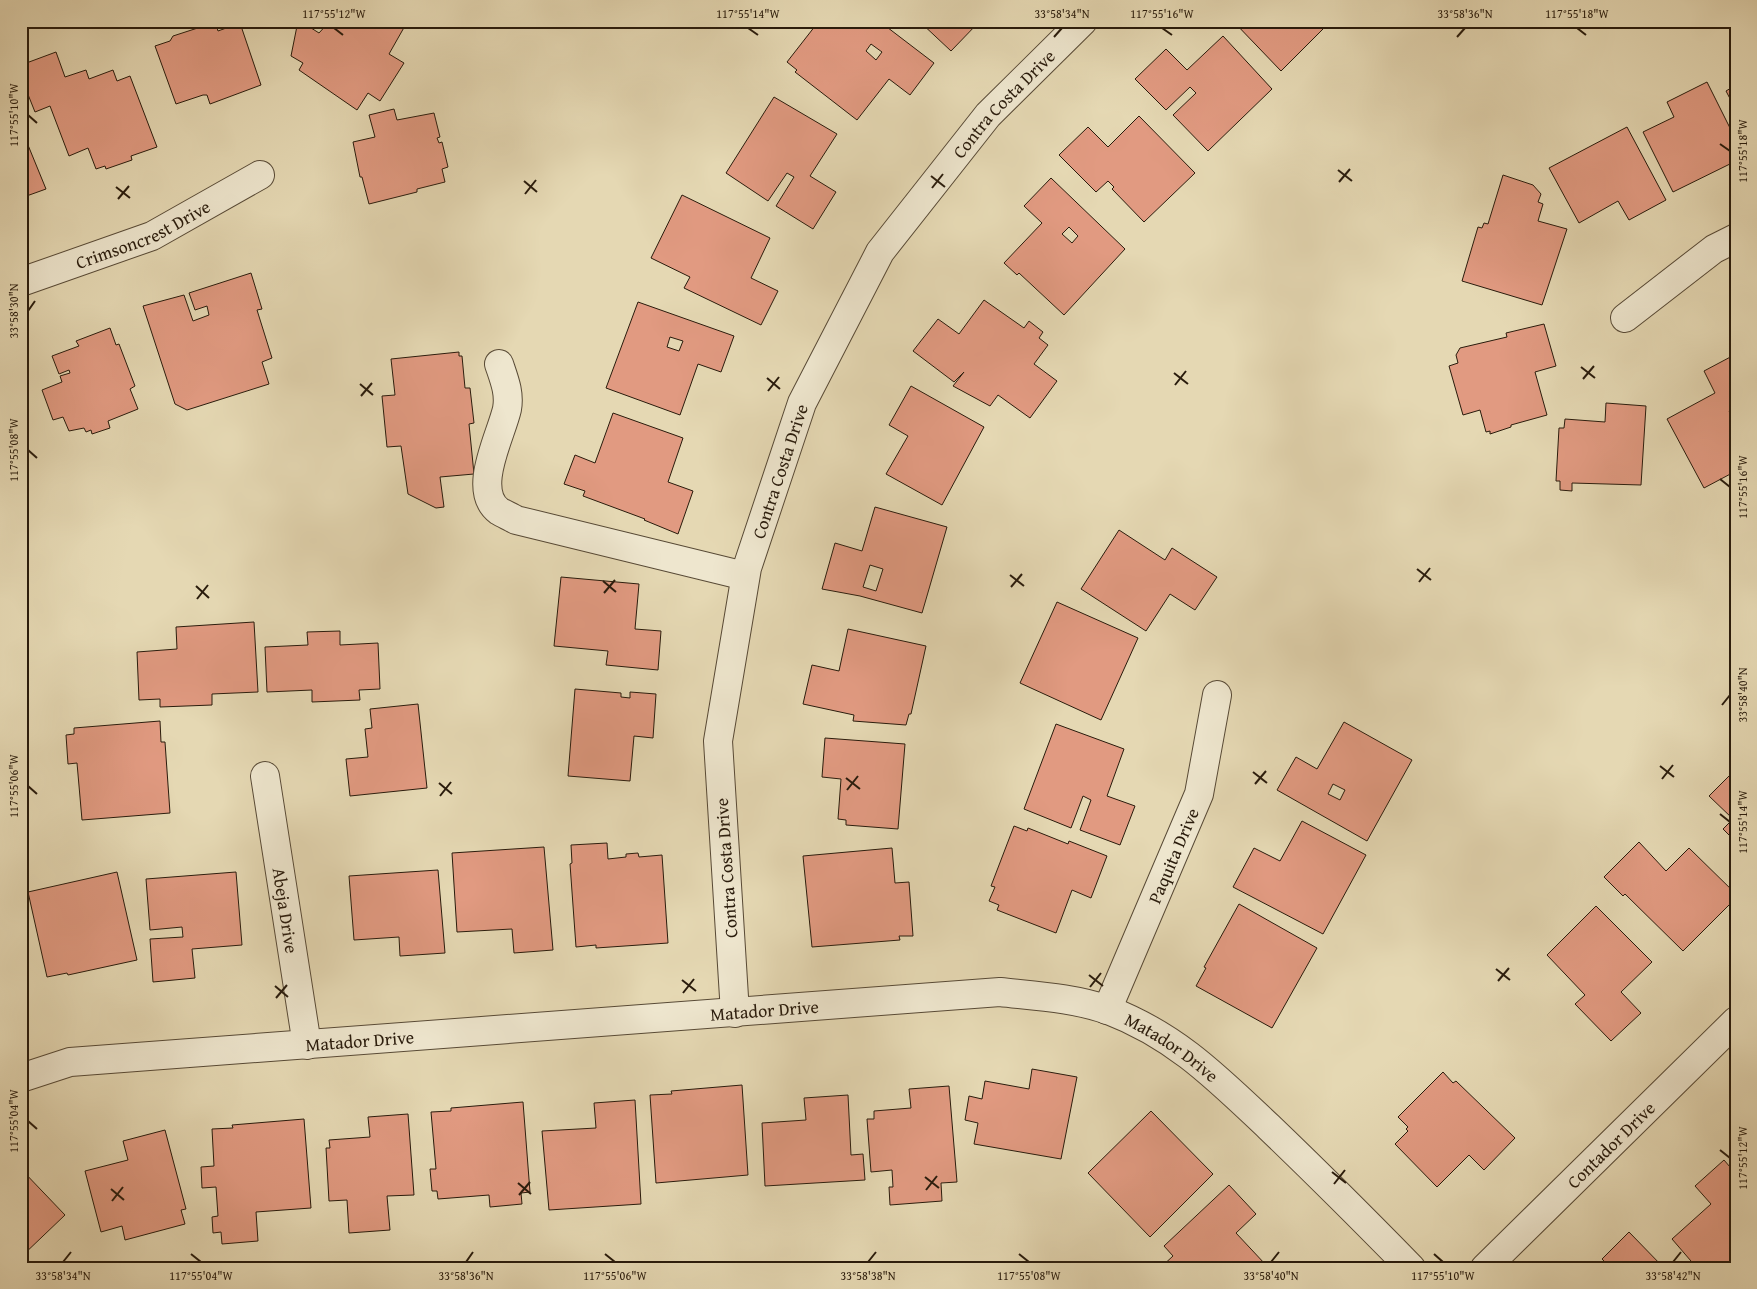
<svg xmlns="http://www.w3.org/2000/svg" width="1757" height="1289" viewBox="0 0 1757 1289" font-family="'Gentium Book Plus',serif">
	<rect width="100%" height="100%" fill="#e5d8b3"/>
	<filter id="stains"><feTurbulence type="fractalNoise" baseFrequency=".004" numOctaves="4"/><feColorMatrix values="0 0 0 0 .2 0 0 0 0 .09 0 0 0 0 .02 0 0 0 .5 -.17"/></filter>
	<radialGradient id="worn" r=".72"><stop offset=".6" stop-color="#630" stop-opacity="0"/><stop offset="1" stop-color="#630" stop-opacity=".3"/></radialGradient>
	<g fill="#e19a81" stroke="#291b0c" fill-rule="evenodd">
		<polygon points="298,21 309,21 308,26 319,33 330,21 401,21 406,24 389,54 404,63 380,101 368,93 357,110 299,70 303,63 291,56"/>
		<path d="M819 21H879L934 63 910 95 889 79 857 120 795 72 797 70 787 62ZM871 44 882 52 876 60 866 51Z"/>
		<polygon points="919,21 976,21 978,23 951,51"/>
		<polygon points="1233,21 1331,21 1281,71"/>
		<polygon points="240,23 261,85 210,104 207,95 203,95 176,104 155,46 170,41 173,36 210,24 210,27 216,25 218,31"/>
		<polygon points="1223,36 1272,89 1208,151 1173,115 1196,93 1190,87 1166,110 1135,79 1166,49 1187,70"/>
		<polygon points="56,52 65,77 86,70 89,79 113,70 117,81 130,76 157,147 131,156 132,160 106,169 105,166 96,169 88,148 69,156 50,106 35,112 21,77 21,65"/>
		<polygon points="1707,82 1736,140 1736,161 1673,192 1643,132 1674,117 1667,102"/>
		<polygon points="1736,85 1736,110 1726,91"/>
		<polygon points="774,97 837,134 810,176 836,192 813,229 776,206 794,177 787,173 768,201 726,173"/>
		<polygon points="394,109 397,120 434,113 440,137 437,138 439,143 442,142 448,167 442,169 445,182 417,189 417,192 369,204 362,177 360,177 353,142 375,137 369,115"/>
		<polygon points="1139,116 1195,173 1144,222 1112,189 1114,187 1108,181 1096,192 1059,155 1088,127 1108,147"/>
		<polygon points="1627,127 1666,200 1629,220 1618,201 1579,223 1549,168"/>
		<polygon points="21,128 46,189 21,198"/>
		<polygon points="1503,175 1533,185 1541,194 1538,202 1543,204 1538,221 1567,229 1542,305 1462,281 1478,227 1482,228 1484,223 1488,224"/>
		<path d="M1051 178 1125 249 1064 315 1019 273 1017 275 1004 263 1042 223 1024 206ZM1069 227 1078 236 1072 243 1062 234Z"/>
		<polygon points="682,195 770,238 751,278 778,291 761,325 684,288 690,277 651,258"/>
		<polygon points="251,273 262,309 257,310 272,358 262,362 269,384 187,410 175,404 143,306 184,295 193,321 209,315 207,306 195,310 189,293"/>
		<polygon points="984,300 1024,328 1029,321 1043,332 1039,338 1048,345 1034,364 1057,381 1030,418 998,395 990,406 953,386 964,372 954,382 913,351 938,319 959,334"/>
		<path d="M638 302 734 336 721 372 698 364 680 415 606 388ZM670 337 683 341 679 351 667 347Z"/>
		<polygon points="1544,324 1556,366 1535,372 1547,415 1511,425 1511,427 1490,434 1490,431 1486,432 1480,410 1463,415 1449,366 1458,363 1456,355 1460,348 1507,337 1506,333"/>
		<polygon points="110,328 116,345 119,344 135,386 130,389 138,409 108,421 110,428 92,434 91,430 86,432 84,428 69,431 63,417 53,420 42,390 62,382 60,376 70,373 69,370 59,374 52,356 79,346 76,341"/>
		<polygon points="459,352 459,356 462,356 465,388 470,388 474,423 469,424 474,474 440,477 444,507 436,508 408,494 401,446 387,447 382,396 395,395 391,359"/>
		<polygon points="1736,354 1736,407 1729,411 1736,422 1736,471 1704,488 1667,419 1715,393 1704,371"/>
		<polygon points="911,386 984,427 942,505 886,474 908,436 889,425"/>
		<polygon points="1606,403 1646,406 1641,485 1572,483 1572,491 1560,490 1560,481 1556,481 1559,428 1564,428 1565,419 1605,422"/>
		<polygon points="613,413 683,438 668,482 693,491 678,534 644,520 645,519 583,496 585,491 564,484 575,455 595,463"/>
		<path d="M875 507 947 527 922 613 860 596 822 589 835 543 862 551ZM870 565 883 569 876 591 863 587Z"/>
		<polygon points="1119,530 1165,560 1172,548 1217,577 1195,610 1170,594 1146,631 1081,589"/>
		<polygon points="561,577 639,584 635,629 661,631 658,670 606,665 608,651 554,646"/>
		<polygon points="1057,602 1138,638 1101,720 1020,683"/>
		<polygon points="254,622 258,692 212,694 212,705 160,707 160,699 139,700 137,652 177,649 176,627"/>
		<polygon points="848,629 926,646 911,714 909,714 906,725 853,721 854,715 803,704 812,665 839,671"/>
		<polygon points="340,631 340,645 378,643 380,689 359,690 360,700 312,702 312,690 267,692 265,647 308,645 307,632"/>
		<polygon points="575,689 621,693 621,697 630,698 630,692 656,694 653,738 634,736 630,781 568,776"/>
		<polygon points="418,704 427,788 350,796 346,759 368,757 365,729 372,728 370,709"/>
		<polygon points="160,721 161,742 165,742 170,813 82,820 77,763 68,764 66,735 74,734 74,728"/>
		<path d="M1344 722 1412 760 1367 841 1277 790 1296 757 1317 769ZM1333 784 1345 790 1340 800 1328 794Z"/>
		<polygon points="1056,724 1124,749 1107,796 1135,806 1120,845 1080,830 1091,800 1083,796 1071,828 1024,809"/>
		<polygon points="825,738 905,744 898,829 846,825 846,820 838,819 841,779 822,777"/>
		<polygon points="1736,769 1736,842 1723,829 1733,819 1709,796"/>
		<polygon points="1302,821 1366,855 1323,934 1233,887 1254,848 1280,861"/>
		<polygon points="1014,826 1027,831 1028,828 1068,844 1069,841 1107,856 1091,898 1072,890 1056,933 997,910 999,905 989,901 995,887 991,886"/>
		<polygon points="1639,842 1666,871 1689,848 1736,894 1736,898 1683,951 1625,894 1623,896 1604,877"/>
		<polygon points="607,843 608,859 626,857 626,854 638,853 639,857 662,855 668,943 596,948 596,945 576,947 570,864 572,863 571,845"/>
		<polygon points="544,847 553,950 514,953 512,929 457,932 452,853"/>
		<polygon points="892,848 895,883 909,882 913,936 899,936 900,940 812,947 803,856"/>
		<polygon points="438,870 445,953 400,956 399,937 354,940 349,876"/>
		<polygon points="117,872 137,960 68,975 67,973 47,977 28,892"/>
		<polygon points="236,872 242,945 192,949 195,978 153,982 150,939 183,937 182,927 150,930 146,879"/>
		<polygon points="1239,904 1317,948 1272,1028 1196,986 1206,968 1204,967"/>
		<polygon points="1596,906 1652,962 1621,992 1641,1013 1611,1041 1575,1004 1585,995 1547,955"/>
		<polygon points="1032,1069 1077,1077 1061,1159 974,1144 978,1123 965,1120 969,1096 982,1099 985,1081 1029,1089"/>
		<polygon points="1443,1072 1453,1083 1456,1081 1515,1138 1484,1170 1469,1155 1437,1187 1395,1144 1408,1131 1406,1129 1408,1127 1398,1117"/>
		<polygon points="742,1085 748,1175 656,1183 650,1095 672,1094 671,1091"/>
		<polygon points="949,1086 957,1182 941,1183 942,1201 890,1205 889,1187 893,1187 892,1170 871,1172 867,1119 874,1119 874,1111 911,1108 909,1089"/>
		<polygon points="848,1095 851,1155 863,1154 865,1180 765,1186 762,1123 806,1120 804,1098"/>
		<polygon points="635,1100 641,1204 549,1210 542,1131 596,1128 594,1103"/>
		<polygon points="523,1102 530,1192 521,1193 522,1204 490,1207 489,1195 438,1199 437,1191 432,1191 430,1169 436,1169 431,1112 451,1111 451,1108"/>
		<polygon points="1151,1111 1213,1174 1150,1237 1088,1173"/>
		<polygon points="408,1114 414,1195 387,1196 390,1230 349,1233 347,1200 329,1201 326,1148 330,1148 329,1140 370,1137 368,1117"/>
		<polygon points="304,1119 311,1208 256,1212 258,1241 222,1244 221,1232 213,1233 212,1217 218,1216 216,1187 202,1188 201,1167 214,1166 212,1129 233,1128 232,1125"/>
		<polygon points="165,1130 186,1209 181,1210 185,1224 125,1240 122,1226 101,1232 85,1171 128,1160 123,1141"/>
		<polygon points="1724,1160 1736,1174 1736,1212 1730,1217 1736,1224 1736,1268 1697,1268 1672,1239 1711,1204 1695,1186"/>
		<polygon points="21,1169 65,1215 21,1257"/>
		<polygon points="1229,1185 1256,1214 1236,1233 1265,1264 1261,1268 1160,1268 1173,1256 1164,1246"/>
		<polygon points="1629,1232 1664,1268 1611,1268 1602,1259"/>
	</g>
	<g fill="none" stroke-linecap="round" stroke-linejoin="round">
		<g stroke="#584a36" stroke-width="30">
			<g id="minor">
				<path id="s1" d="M21 282 152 236 260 175"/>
				<polyline points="1625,318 1714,249 1736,238"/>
				<path d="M499 364C504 379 510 393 507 409 501 436 471 490 499 511 504 514 511 517 516 520L745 576"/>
				<path id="s2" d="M265 776 307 1045"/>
				<path id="s3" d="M1107 1010 1199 794 1217 695"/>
				<path id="s4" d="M735 1013 718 741 747 568 802 403 880 252 988 115 1083 21"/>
				<path id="s5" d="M21 1078 70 1062 1000 992C1036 996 1074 998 1108 1010 1176 1036 1217 1078 1269 1127 1317 1173 1364 1220 1411 1268"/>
				<path id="s6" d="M1485 1268 1736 1021"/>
			</g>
		</g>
		<use href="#minor" stroke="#eee6ce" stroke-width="28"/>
	</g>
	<path fill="none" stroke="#291b0c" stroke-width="2" d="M334 28 343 35M748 28 758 35M1162 28 1172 35M1577 28 1586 35M1054 37 1062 28M1457 37 1465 28M28 115 37 123M1720 144 1730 151M1338 170 1352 181M931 176 945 187M524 181 537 192M1339 182 1350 169M116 187 130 198M932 188 943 174M525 194 536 180M118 199 129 186M28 311 35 301M1581 367 1595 378M1174 373 1188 384M767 378 780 389M1583 379 1594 366M360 384 373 395M1175 385 1186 371M768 391 779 377M361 396 372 383M28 450 37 458M1720 479 1730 487M1417 569 1431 580M1010 575 1024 586M603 581 616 592M1419 582 1430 568M196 586 209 598M1011 587 1022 574M604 593 615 580M197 599 208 585M1722 705 1730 695M1660 766 1674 777M1253 772 1267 783M846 778 860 789M1662 779 1673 765M439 783 452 794M1255 784 1266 771M28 786 37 794M847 790 858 776M440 796 451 782M1720 814 1730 822M1496 969 1510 980M1089 975 1103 986M682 980 696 991M1498 981 1509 968M275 986 288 997M1090 987 1101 973M683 993 694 979M276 998 287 985M28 1121 37 1129M1720 1150 1730 1158M1332 1172 1346 1183M925 1177 939 1188M518 1183 531 1194M1334 1184 1345 1170M111 1189 124 1200M926 1190 937 1176M519 1195 530 1182M112 1201 123 1187M191 1254 201 1262M605 1254 615 1262M1019 1254 1029 1262M1434 1254 1443 1262M63 1262 71 1252M466 1262 473 1252M868 1262 876 1252M1271 1262 1279 1252M1673 1262 1681 1252"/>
	<g text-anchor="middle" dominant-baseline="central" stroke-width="4" stroke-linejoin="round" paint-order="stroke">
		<g font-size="18" fill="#291b0c" stroke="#eee6ce">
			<text stroke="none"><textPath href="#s4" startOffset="985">Contra Costa Drive</textPath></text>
			<text stroke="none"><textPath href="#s1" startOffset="131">Crimsoncrest Drive</textPath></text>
			<text stroke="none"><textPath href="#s4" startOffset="550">Contra Costa Drive</textPath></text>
			<text stroke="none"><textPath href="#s3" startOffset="168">Paquita Drive</textPath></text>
			<text transform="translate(726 868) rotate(-94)">Contra Costa Drive</text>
			<text stroke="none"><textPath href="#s2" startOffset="136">Abeja Drive</textPath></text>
			<text stroke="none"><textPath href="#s5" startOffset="748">Matador Drive</textPath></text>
			<text stroke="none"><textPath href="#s5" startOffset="342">Matador Drive</textPath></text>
			<text stroke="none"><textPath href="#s5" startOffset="1168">Matador Drive</textPath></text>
			<text stroke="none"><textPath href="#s6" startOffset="176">Contador Drive</textPath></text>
		</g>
	</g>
	<rect width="1757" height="1289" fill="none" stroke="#e5d8b3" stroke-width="55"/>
	<rect x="28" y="28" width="1702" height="1234" fill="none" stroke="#291b0c" stroke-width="2"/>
	<g font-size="12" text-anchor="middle" fill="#291b0c">
		<text x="334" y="18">117°55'12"W</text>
		<text x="748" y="18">117°55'14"W</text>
		<text x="1062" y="18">33°58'34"N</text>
		<text x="1162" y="18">117°55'16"W</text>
		<text x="1465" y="18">33°58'36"N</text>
		<text x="1577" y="18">117°55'18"W</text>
		<text transform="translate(14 115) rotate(-90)" y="4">117°55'10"W</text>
		<text transform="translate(1743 151) rotate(-90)" y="4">117°55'18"W</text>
		<text transform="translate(14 311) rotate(-90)" y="4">33°58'30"N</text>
		<text transform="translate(14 450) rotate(-90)" y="4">117°55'08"W</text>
		<text transform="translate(1743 487) rotate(-90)" y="4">117°55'16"W</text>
		<text transform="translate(1743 695) rotate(-90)" y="4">33°58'40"N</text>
		<text transform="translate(14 786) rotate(-90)" y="4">117°55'06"W</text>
		<text transform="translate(1743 822) rotate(-90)" y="4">117°55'14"W</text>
		<text transform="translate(14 1121) rotate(-90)" y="4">117°55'04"W</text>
		<text transform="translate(1743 1158) rotate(-90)" y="4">117°55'12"W</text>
		<text x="63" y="1280">33°58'34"N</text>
		<text x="201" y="1280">117°55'04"W</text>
		<text x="466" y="1280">33°58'36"N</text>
		<text x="615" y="1280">117°55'06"W</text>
		<text x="868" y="1280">33°58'38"N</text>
		<text x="1029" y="1280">117°55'08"W</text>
		<text x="1271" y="1280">33°58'40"N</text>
		<text x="1443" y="1280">117°55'10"W</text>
		<text x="1673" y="1280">33°58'42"N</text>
	</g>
	<rect width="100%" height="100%" filter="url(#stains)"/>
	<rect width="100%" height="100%" fill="url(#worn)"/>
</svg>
